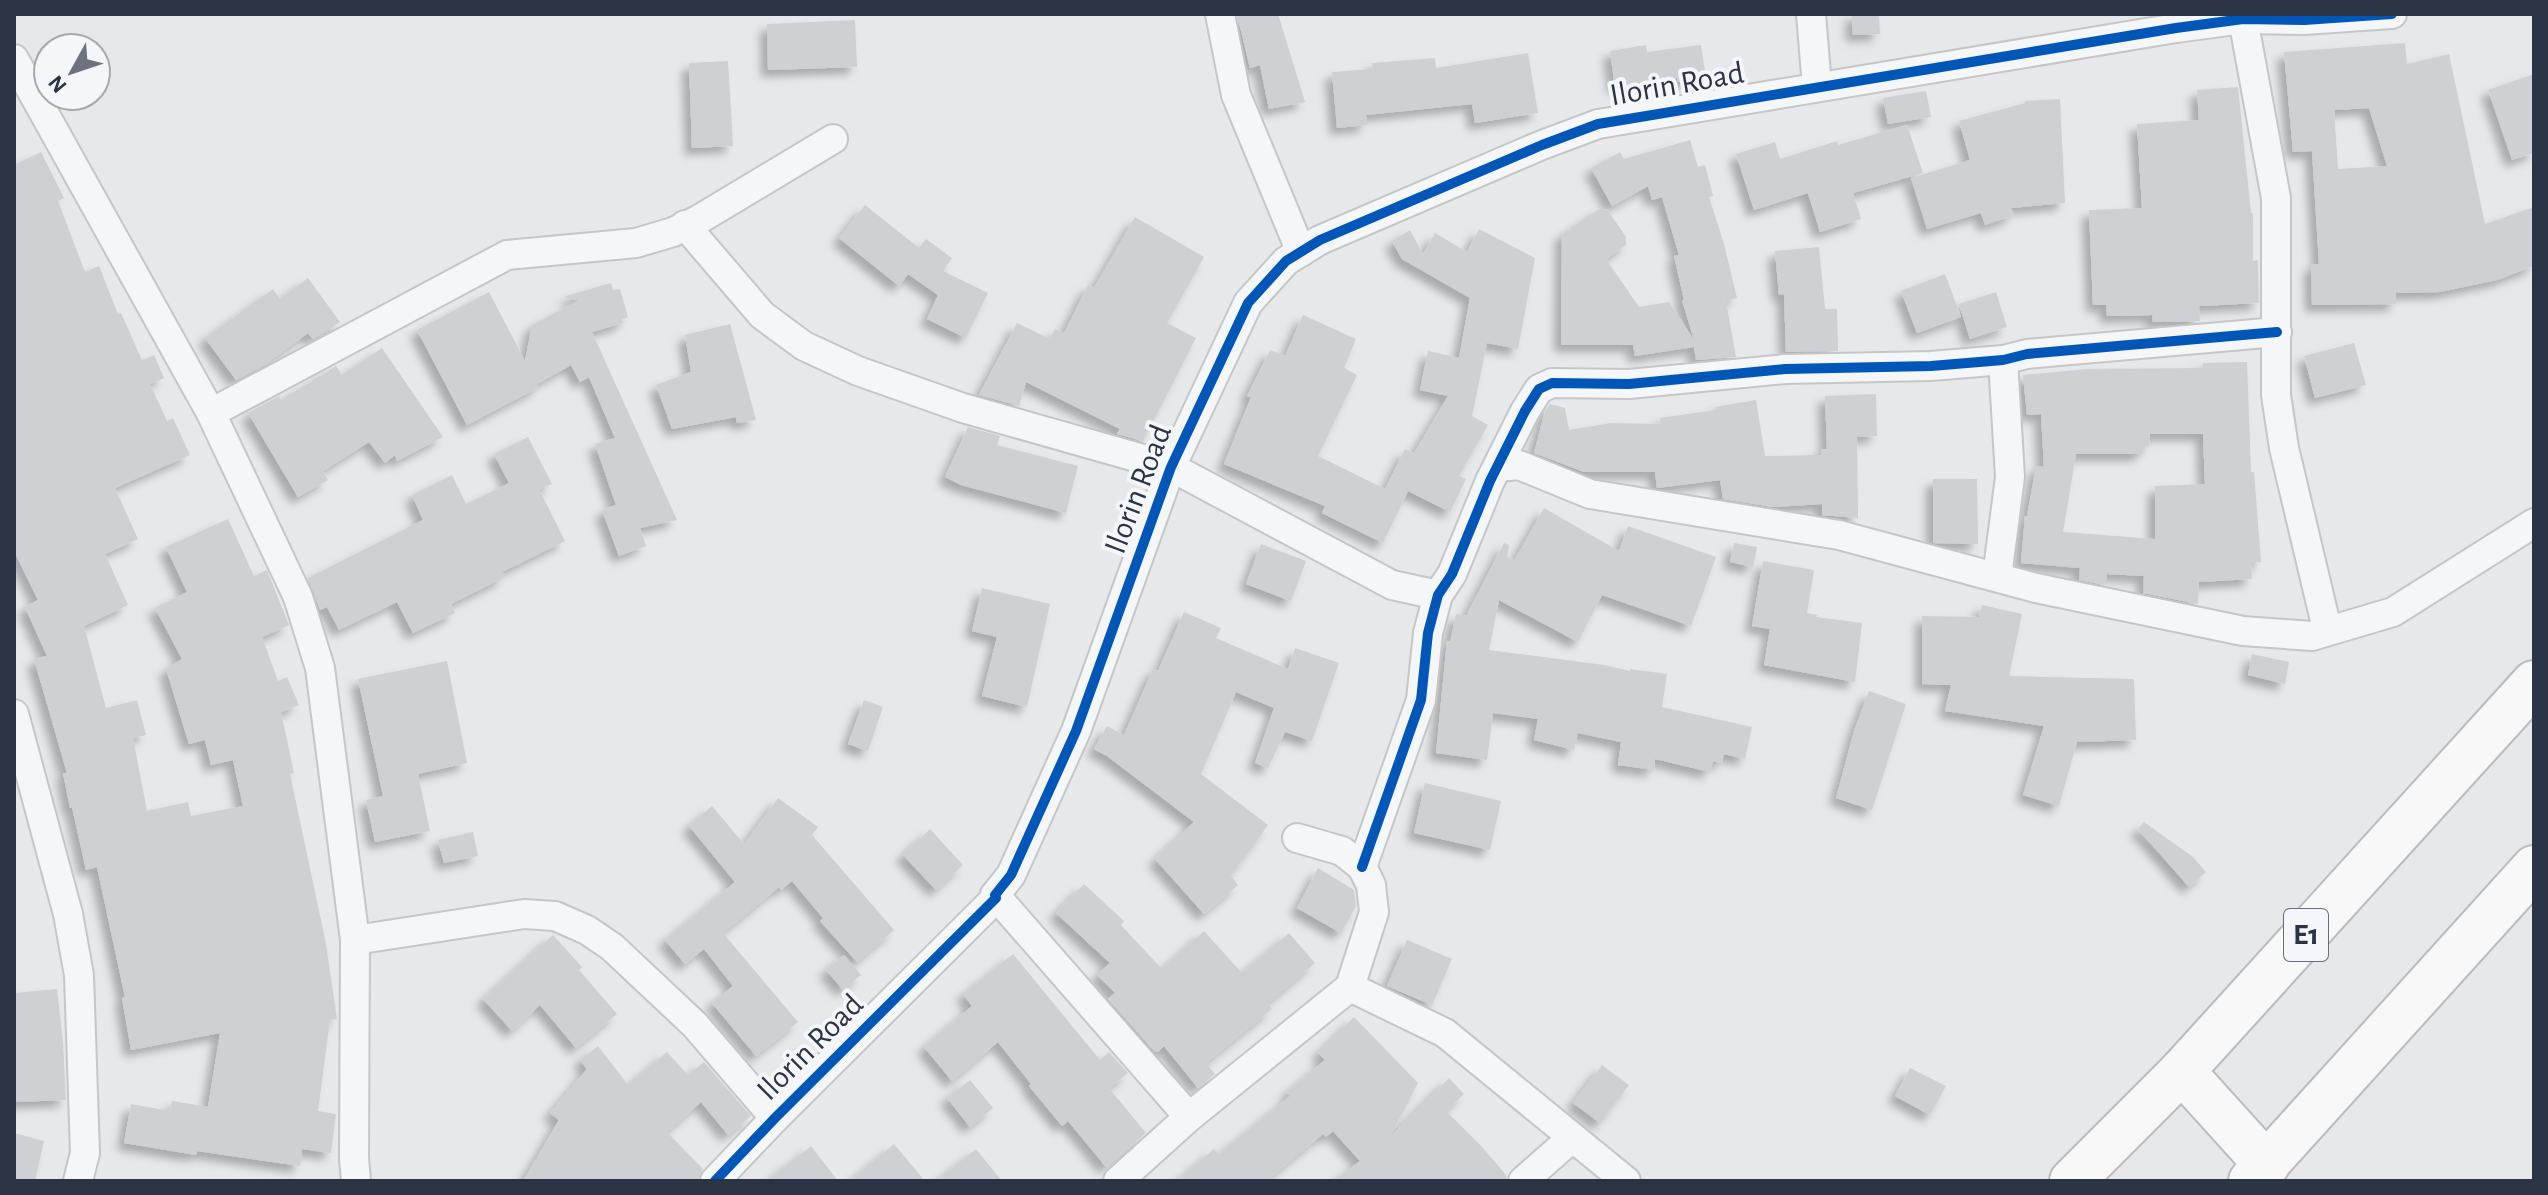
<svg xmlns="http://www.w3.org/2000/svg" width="2548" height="1195" viewBox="0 0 2548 1195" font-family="'Alegreya Sans',sans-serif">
	<defs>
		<filter id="shadow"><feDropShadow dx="-7" dy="7" stdDeviation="4" flood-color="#0004"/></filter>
	</defs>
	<rect width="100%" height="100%" fill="#e6e8ea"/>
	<g fill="#ced0d3" fill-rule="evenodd" filter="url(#shadow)">
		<polygon points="1237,14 1278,14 1305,102 1269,109 1260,65 1250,68"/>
		<polygon points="1852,14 1879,14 1880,34 1853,35"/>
		<polygon points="855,20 857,67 768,70 767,24"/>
		<path d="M2405 43 2407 64 2449 54 2485 224 2534 207V266L2497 280 2440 292 2396 293V304L2312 305 2311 264H2319L2312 151 2293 152 2284 52ZM2369 108 2387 166 2338 169 2334 110Z"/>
		<polygon points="1646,45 1647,52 1701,45 1706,78 1678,82 1677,78 1615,88 1610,51"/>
		<polygon points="1528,53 1538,113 1475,123 1472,104 1366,115 1367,125 1337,128 1332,72 1373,69 1372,63 1435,58 1436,68"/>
		<polygon points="728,61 733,146 692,148 689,63"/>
		<polygon points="2534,74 2534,153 2512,160 2488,90"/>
		<polygon points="2238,87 2251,213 2253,213 2253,261 2258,260 2259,303 2199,306 2200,321 2153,322 2152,315 2107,316 2106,305 2093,305 2089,210 2142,208 2137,124 2199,120 2197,90"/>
		<polygon points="1926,91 1931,117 1888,124 1883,98"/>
		<polygon points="2060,99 2065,203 2011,208 2014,215 1985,225 1981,213 1927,229 1911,178 1970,160 1959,121 2025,103 2025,101"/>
		<polygon points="1907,125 1923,173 1853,193 1861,219 1820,232 1808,193 1754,210 1736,154 1775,142 1780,159 1837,141 1838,145"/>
		<polygon points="1690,140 1698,167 1705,165 1713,196 1709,197 1724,244 1737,298 1726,301 1736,357 1696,360 1694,347 1635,356 1633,345 1561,345 1562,234 1599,209 1607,209 1626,237 1626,245 1606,259 1639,307 1669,302 1694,340 1682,300 1684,300 1674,256 1679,255 1662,197 1652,200 1648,186 1612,206 1591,168 1620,152 1624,159"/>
		<polygon points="41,152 64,198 58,201 85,272 99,266 118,314 121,313 142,360 154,355 164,378 150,384 167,421 173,418 190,455 115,488 138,539 105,554 128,605 84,626 106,708 137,700 146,735 133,738 147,811 188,802 191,816 243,806 233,760 211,765 205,740 189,744 166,669 182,659 155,608 187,592 166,547 228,519 254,576 267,570 289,625 262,637 278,681 287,677 299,705 281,712 294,773 290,774 326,944 337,1019 330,1020 318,1111 336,1114 331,1153 302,1149 300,1166 197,1151 196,1155 124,1143 131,1104 170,1111 172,1101 208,1107 220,1033 131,1050 122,998 125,997 97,867 86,870 72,807 70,808 63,773 67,773 34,659 47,656 25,607 38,600 14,551 14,165"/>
		<polygon points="865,205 919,248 926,239 952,258 943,271 988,293 966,338 927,319 938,295 908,274 899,286 839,238"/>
		<polygon points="1135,217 1204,257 1167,323 1196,338 1143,441 1117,434 1120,429 1026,382 1019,406 979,395 1017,323 1050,339 1055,329 1064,333 1088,285 1094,288"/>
		<polygon points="1479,229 1535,258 1518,349 1487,343 1472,416 1488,425 1459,476 1466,479 1450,512 1408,491 1383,543 1322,513 1325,506 1224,464 1251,397 1247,396 1270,350 1285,356 1303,315 1356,339 1344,368 1357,375 1318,456 1385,489 1405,449 1414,453 1448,396 1420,390 1428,351 1459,358 1470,298 1402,259 1392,241 1410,230 1423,254 1435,233 1467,252"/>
		<polygon points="1819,247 1825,309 1837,309 1838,351 1786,352 1784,294 1779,295 1775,251"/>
		<polygon points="1945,274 1961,317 1917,333 1901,291"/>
		<polygon points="308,278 340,322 313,339 308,333 264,365 236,380 205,338 273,289 280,299"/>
		<polygon points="611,283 613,290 620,289 628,317 622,319 623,323 592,332 677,520 640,528 646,546 619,556 602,510 616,505 595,444 615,438 589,377 580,382 571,365 537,384 539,387 467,425 417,330 489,292 525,361 532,325 579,300 563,297"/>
		<polygon points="1996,292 2007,327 1970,339 1959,304"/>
		<polygon points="730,324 756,420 737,423 736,417 672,429 656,385 691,372 685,335"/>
		<polygon points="2354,343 2366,385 2315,398 2304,356"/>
		<polygon points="382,348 443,437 397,461 395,455 385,463 369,442 323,471 328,480 298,497 248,413 279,396 281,400 336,366 342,375"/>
		<path d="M2247 362 2251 472H2254L2261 562 2251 563 2252 579 2199 582 2198 604 2143 593 2144 576 2107 574 2105 585 2079 580 2080 568 2021 563 2025 516H2027L2036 466 2044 467 2041 414 2027 415 2023 375 2088 369 2203 368V363ZM2150 434H2203L2205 484 2155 486V539L2063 532 2076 454H2143V446H2149Z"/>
		<polygon points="1876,394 1877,436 1857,437 1858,518 1822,515 1822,504 1773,507 1723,499 1720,480 1657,488 1655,472 1584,472 1534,453 1545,411 1550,404 1565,408 1569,430 1611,423 1661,424 1660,418 1716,410 1715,407 1756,400 1765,456 1821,455 1821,449 1827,449 1825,396"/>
		<polygon points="968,427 1000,436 997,445 1078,466 1066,513 961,485 945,477"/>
		<polygon points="528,437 552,484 539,489 565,541 502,572 505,577 451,604 455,613 413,633 397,602 339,630 327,607 320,610 308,578 423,520 412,495 452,475 466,504 509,483 494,454"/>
		<polygon points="1933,479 1977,479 1978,544 1933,543"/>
		<polygon points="1544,508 1619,551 1628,526 1716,557 1691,626 1602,595 1578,642 1499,600 1489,650 1604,665 1630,671 1630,669 1667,674 1662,707 1752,727 1745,759 1724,754 1722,763 1713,761 1710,772 1655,759 1654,770 1618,765 1621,742 1578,733 1574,750 1534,740 1538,719 1493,713 1487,760 1436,753 1447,641 1450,642 1456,614 1466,616 1504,543 1509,545 1507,557 1514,561"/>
		<polygon points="1734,543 1757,547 1753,567 1730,562"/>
		<polygon points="1261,544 1306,561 1291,601 1246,584"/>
		<polygon points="1763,561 1814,570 1807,613 1817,615 1816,617 1862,623 1855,682 1764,665 1770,629 1752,626"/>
		<polygon points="982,588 1050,604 1027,707 982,696 997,637 972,631"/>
		<polygon points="1982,605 2022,614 2009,676 2134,679 2136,740 2077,742 2059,806 2023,795 2044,726 1945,711 1951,685 1922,684 1922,616 1979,617"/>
		<polygon points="1184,612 1221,628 1216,638 1288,669 1295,648 1339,663 1312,741 1285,732 1268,768 1255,763 1274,708 1236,692 1201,774 1268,825 1231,876 1238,885 1204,914 1155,859 1194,822 1107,756 1094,749 1107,726 1124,735 1153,669 1158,671"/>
		<polygon points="2252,654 2289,662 2285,684 2248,675"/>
		<polygon points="447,661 467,763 418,774 430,831 375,842 366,800 383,796 358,679"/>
		<polygon points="1869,691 1906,704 1872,810 1836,798 1854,731"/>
		<polygon points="864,700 883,707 868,751 848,744"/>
		<polygon points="1425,783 1501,801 1490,850 1414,833"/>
		<polygon points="778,798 818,827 812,835 894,930 857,962 820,921 823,918 792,881 781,890 779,887 723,933 798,1022 756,1056 712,1003 733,986 704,949 685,964 665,940 735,882 689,826 712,806 744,844"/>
		<polygon points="2144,822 2193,857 2206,872 2189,887 2138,829"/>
		<polygon points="930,829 963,865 936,890 903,855"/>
		<polygon points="473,832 478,856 444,863 438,840"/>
		<polygon points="1318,868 1354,890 1356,906 1341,933 1297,908"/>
		<polygon points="1084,884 1124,921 1121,925 1162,969 1204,931 1242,973 1289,933 1315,963 1268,1003 1272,1009 1206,1063 1215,1074 1198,1088 1164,1046 1158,1052 1154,1051 1108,999 1115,993 1097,975 1110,963 1056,913"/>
		<polygon points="553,935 582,967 579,970 617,1014 576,1048 540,1005 512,1031 483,999"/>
		<polygon points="1407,940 1452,959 1432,1005 1387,986"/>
		<polygon points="1013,954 1100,1060 1109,1052 1128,1073 1109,1088 1146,1133 1106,1167 1068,1121 1062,1126 1029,1086 1031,1084 998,1042 952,1081 924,1047 972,1006 963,994"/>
		<polygon points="844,955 861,975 843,990 826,970"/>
		<polygon points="57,989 63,1042 66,1100 14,1102 14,993"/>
		<polygon points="1354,1017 1418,1083 1390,1137 1449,1078 1464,1094 1446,1111 1483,1148 1507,1176 1506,1181 1334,1181 1360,1161 1333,1131 1326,1137 1323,1134 1266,1181 1177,1181 1214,1149 1219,1154 1290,1096 1287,1092 1325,1060 1318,1053"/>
		<polygon points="598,1046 628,1085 667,1052 688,1075 704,1062 751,1116 728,1135 701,1102 667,1132 703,1169 698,1181 523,1181 559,1120 550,1113 587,1069 580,1060"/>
		<polygon points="1602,1065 1629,1085 1600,1123 1573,1103"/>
		<polygon points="1910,1068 1946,1086 1930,1115 1895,1096"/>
		<polygon points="970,1080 993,1108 970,1127 947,1098"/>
		<polygon points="14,1133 44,1141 35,1181 14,1181"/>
		<polygon points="894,1144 925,1181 850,1181"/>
		<polygon points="811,1146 838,1181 767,1181"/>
		<polygon points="976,1149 1002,1181 936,1181"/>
	</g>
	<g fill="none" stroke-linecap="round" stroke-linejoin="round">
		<g stroke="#c4c6c8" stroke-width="32">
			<g id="street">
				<polyline points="1220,14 1236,95 1301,252"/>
				<polyline points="1811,14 1817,87"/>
				<polyline points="2243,19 2276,198 2276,395 2284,448 2327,629"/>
				<polyline points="14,59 211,413 298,597 320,668 355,940 354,1158 356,1181"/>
				<polyline points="685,225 762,315 804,346 858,371 963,408 1171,467 1392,585 1438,595"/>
				<polyline points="211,413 507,255 636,243 673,232 698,220 833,139"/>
				<polyline points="1498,467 1519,465 1590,494 1839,535 2036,588 2243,631 2312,636 2393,612 2534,523"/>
				<polyline points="1997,577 2010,477 2003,360"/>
				<polyline points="14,714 68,914 79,975 85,1153 78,1181"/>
				<polyline points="1362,867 1421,700 1428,633 1438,595 1452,574 1490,481 1525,411 1539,389 1552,383 1629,384 1785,369 1931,366 2003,360 2027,354 2277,332"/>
				<polyline points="995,895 1189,1117"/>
				<polyline points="355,940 524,914 555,916 587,930 612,947 695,1025 775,1118"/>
				<polyline points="1350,987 1445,1033 1626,1181"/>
				<polyline points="715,1181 775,1118 996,898 995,895 1011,875 1076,731 1171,467 1248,303 1286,261 1320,240 1542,145 1598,124 2176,28 2243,19 2304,20 2392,14"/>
				<polyline points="1118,1181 1189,1117 1350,987 1374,912 1371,885 1362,867 1342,851 1297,838"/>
				<polyline points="1523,1181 1572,1138"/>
			</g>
		</g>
		<g stroke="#b8bbbf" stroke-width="48">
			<g id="highway">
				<polyline points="2182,1071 2267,1165"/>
				<polyline points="2072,1181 2182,1071 2534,683"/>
				<polyline points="2251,1181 2534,868"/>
			</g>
		</g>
		<use href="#street" stroke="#f5f6f7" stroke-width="28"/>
		<use href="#highway" stroke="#f8f8f8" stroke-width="44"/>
		<g stroke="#f4f6f9" stroke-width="15">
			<g id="cycleway">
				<polyline points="1362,867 1421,700 1428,633 1438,595 1452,574 1490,481 1525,411 1539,389 1552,383 1629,384 1785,369 1931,366 2003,360 2027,354 2277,332"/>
				<polyline points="715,1181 775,1118 996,898 995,895 1011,875 1076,731 1171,467 1248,303 1286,261 1320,240 1542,145 1598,124 2176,28 2243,19 2304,20 2392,14"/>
			</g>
		</g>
		<use href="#cycleway" stroke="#0057b8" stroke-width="10"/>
	</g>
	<g text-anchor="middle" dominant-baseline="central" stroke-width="8" stroke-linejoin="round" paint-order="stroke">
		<rect fill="#f4f6f9" stroke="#676e7b" stroke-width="2" x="2284" y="909" width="44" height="52" rx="6"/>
		<g font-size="30" font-weight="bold" fill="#2b3445">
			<text x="2306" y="935">E1</text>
		</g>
		<g font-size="32" fill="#2b3445" stroke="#f4f6f9">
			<text transform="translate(1677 84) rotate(-10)">Ilorin Road</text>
			<text transform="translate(1138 489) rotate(-69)">Ilorin Road</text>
			<text transform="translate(810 1047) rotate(-45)">Ilorin Road</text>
		</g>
	</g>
	<rect width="2548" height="1195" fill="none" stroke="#2b3445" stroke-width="32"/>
	<g transform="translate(72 72) rotate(230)"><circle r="38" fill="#f4f6f9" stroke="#a4a8b1" stroke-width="2"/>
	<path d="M0-6L14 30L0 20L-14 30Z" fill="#6c737f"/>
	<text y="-12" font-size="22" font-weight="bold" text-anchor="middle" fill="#2b3445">N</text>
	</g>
</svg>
